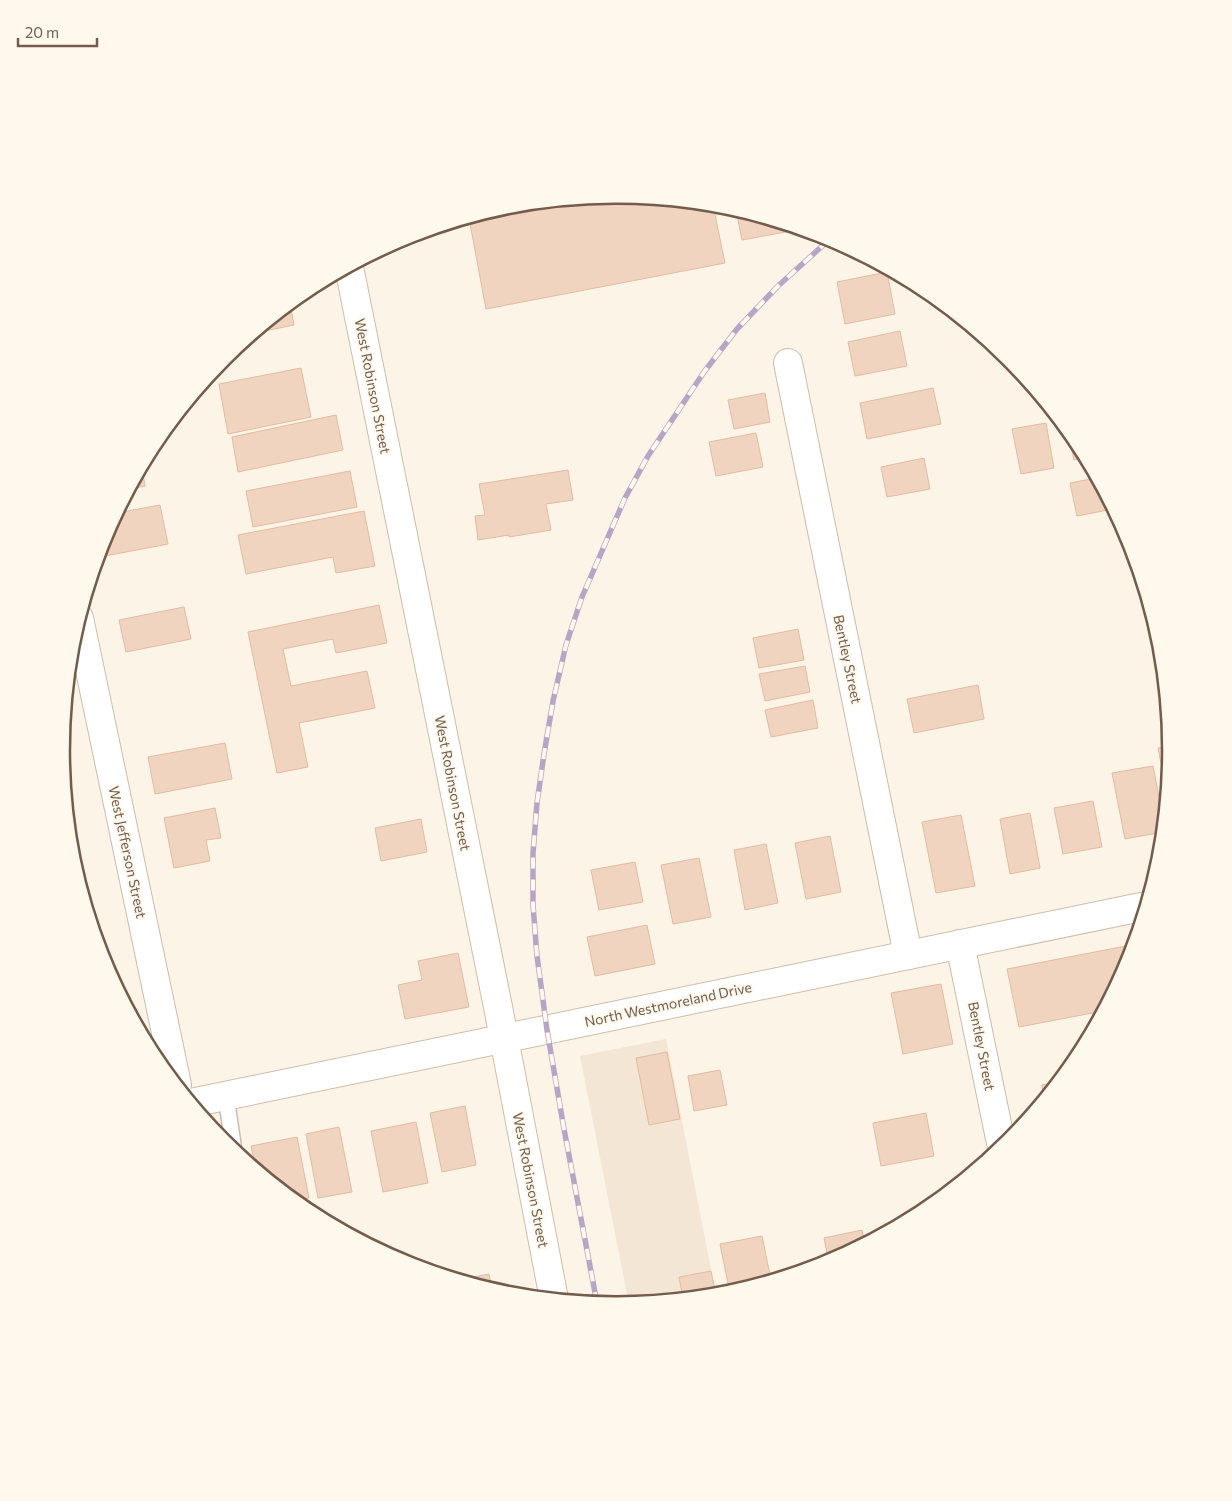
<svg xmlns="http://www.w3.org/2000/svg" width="1232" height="1501" viewBox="0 0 1232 1501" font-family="Commissioner,sans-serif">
	<rect width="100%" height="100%" fill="#fcf4e6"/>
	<polygon fill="#f3e6d5" points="666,1039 716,1295 629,1304 580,1056"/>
	<g fill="#f0d4bf" stroke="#e2bca0">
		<polygon points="616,196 713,205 725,263 486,309 469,218 508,206"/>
		<polygon points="736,210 790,227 791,231 742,240"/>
		<polygon points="887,272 895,314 845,324 837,282"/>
		<polygon points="290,304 294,325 255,333"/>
		<polygon points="900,331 907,366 855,376 848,342"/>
		<polygon points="301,368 311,417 228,434 219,384"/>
		<polygon points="933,388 941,424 867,439 860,403"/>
		<polygon points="765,393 770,422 734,429 728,400"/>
		<polygon points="336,415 343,450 238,472 232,437"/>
		<polygon points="1046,423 1054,468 1021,474 1012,429"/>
		<polygon points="1068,432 1077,443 1085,457 1074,460"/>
		<polygon points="756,433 763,467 716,476 709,442"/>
		<polygon points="924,458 930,489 887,497 881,467"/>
		<polygon points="142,467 145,486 130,489"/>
		<polygon points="568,470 573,500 546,504 551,530 509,537 509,535 478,540 475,516 485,515 479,484"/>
		<polygon points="350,471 357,507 253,527 246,491"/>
		<polygon points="1096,478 1113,509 1077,516 1070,483"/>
		<polygon points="160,505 168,544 105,556 102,542 117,513"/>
		<polygon points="364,511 375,566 336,573 333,557 246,574 238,535"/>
		<polygon points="379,605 387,643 336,653 333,639 283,649 291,686 367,671 375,708 299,723 308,767 277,773 248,632"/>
		<polygon points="184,607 191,639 126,652 119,620"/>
		<polygon points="798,629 804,660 759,668 753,638"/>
		<polygon points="805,666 810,692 765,701 759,674"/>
		<polygon points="978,685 984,719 914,733 907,699"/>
		<polygon points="813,700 818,728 771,737 765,710"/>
		<polygon points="225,743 232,779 155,794 148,757"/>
		<polygon points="1170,745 1171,751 1167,794 1158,748"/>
		<polygon points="1153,766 1164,823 1163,832 1125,839 1112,773"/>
		<polygon points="1093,801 1102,847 1063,854 1054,808"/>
		<polygon points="215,808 221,838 206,840 210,861 174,868 164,818"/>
		<polygon points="1030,813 1040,868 1010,874 1000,819"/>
		<polygon points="961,815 975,886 936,893 922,822"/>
		<polygon points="421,819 427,852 381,861 375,828"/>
		<polygon points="830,836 841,892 806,899 795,843"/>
		<polygon points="766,844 778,903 745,910 734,850"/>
		<polygon points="699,858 711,917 673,924 661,865"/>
		<polygon points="635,862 643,902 599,910 591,870"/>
		<polygon points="84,878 91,911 88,912 78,879"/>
		<polygon points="647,925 655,964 595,976 587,937"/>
		<polygon points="1131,945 1132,950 1128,963 1103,1011 1019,1027 1007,969"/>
		<polygon points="458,953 469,1007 405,1019 398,985 422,980 418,961"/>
		<polygon points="941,984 953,1044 903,1054 891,993"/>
		<polygon points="667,1052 680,1119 649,1125 636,1058"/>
		<polygon points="720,1070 727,1105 694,1111 688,1076"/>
		<polygon points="1058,1082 1044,1099 1042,1085"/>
		<polygon points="465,1106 476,1165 442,1172 430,1113"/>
		<polygon points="926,1113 934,1156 881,1166 873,1123"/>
		<polygon points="416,1122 428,1183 383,1192 371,1131"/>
		<polygon points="339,1127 352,1192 318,1198 306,1134"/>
		<polygon points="297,1137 309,1198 294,1201 256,1169 251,1146"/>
		<polygon points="862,1230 865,1244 829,1263 824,1238"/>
		<polygon points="762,1236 771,1280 730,1293 720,1244"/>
		<polygon points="711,1271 716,1295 683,1299 679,1277"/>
		<polygon points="489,1274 492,1290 459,1280"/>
	</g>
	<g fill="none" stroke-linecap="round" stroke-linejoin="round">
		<g stroke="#cdbcad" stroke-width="18">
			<polyline id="lane" points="226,1096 234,1151"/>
		</g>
		<g stroke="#cdbcad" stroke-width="30">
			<g id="street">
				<polyline points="788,363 908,955"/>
				<polyline points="79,618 177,1085"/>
				<polyline points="960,944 1002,1148"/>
			</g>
		</g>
		<g stroke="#d0bdaa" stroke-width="30">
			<g id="secondary">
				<polyline points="349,267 498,1007 554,1299"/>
				<polyline points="191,1103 1146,906"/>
			</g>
		</g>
		<use href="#lane" stroke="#fff" stroke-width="15"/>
		<use href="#street" stroke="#fff" stroke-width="28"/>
		<use href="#secondary" stroke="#fff" stroke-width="28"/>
		<g stroke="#b8a5c5" stroke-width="5.5">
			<polyline id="rail" points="597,1303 564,1129 547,1030 537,956 533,905 533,853 537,803 544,754 553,701 566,645 582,597 625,498 648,456 704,372 737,329 778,286 830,239"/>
		</g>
		<use href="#rail" stroke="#fef8ed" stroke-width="4" stroke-dasharray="11" stroke-linecap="butt"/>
	</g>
	<g text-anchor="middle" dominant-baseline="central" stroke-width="4" stroke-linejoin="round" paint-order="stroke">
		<g font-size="14" fill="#745c4c" stroke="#fef8ed">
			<text transform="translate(373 386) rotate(79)">West Robinson Street</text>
			<text transform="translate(848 659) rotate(78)">Bentley Street</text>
			<text transform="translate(453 783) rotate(79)">West Robinson Street</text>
			<text transform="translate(128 852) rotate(78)">West Jefferson Street</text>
			<text transform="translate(668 1004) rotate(-12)">North Westmoreland Drive</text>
			<text transform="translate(982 1046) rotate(79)">Bentley Street</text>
			<text transform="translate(531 1180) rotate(79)">West Robinson Street</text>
		</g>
	</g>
	<path d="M0 0H1232V1501H0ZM70 750a546 546 0 1 1 1092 0a546 546 0 1 1-1092 0Z" fill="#fef8ed" fill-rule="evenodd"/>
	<path fill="none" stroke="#745c4c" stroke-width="2.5" d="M70 750a546 546 0 1 1 1092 0a546 546 0 1 1-1092 0Z"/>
	<path d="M18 38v8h79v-8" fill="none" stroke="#745c4c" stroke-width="2.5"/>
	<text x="25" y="38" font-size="15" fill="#745c4c" stroke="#fef8ed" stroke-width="4" paint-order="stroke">20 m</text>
</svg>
